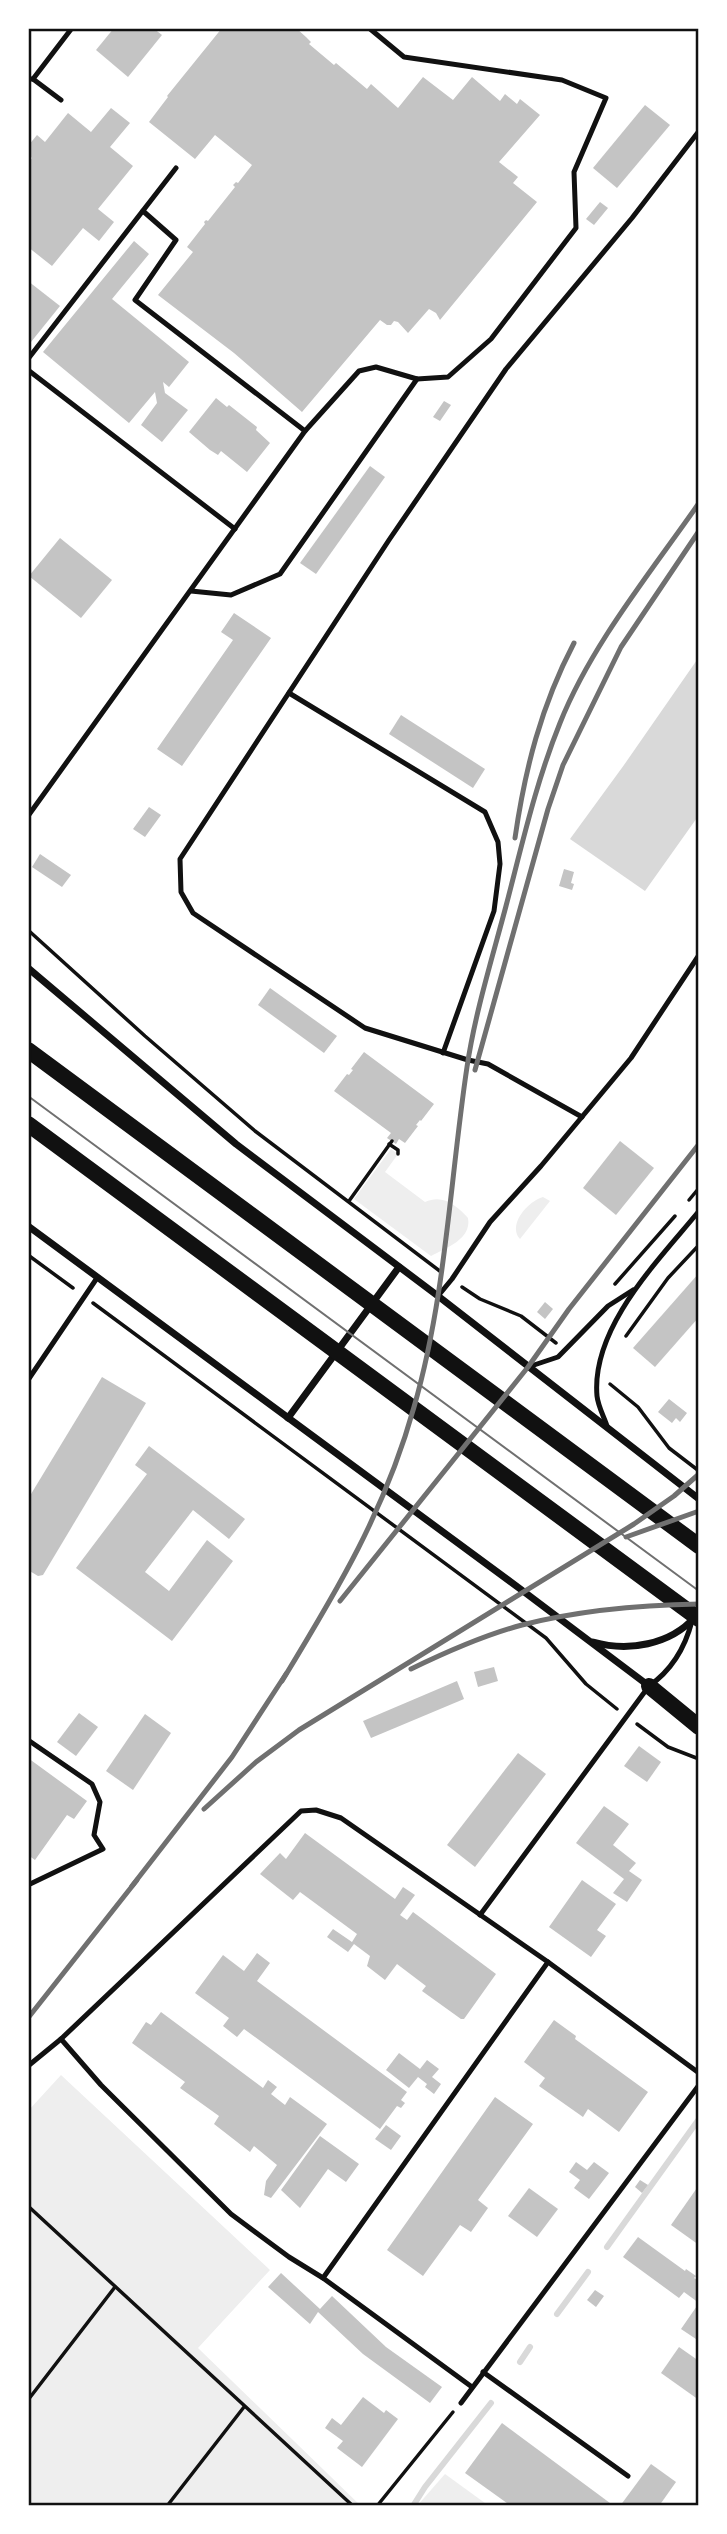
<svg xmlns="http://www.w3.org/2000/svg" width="727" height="2534" viewBox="0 0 727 2534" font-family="'DM Sans',sans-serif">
	<rect width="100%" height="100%" fill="#fff"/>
	<g fill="#eee">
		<path d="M391 1149 398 1154 385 1172 425 1202C443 1194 456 1205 468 1218 472 1239 446 1248 431 1256L354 1199Z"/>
		<path d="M543 1197 550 1201 520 1239C507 1225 528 1201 543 1197Z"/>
		<polygon points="61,2075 270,2270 198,2348 361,2506 28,2506 28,2111"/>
		<polygon points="445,2474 489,2506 417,2506"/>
	</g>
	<polygon fill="#d9d9d9" points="699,657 699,815 645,891 570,839 624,765"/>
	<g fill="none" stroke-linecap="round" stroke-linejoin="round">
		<g stroke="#d9d9d9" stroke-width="6">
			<polyline points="607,2247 699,2119"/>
			<polyline points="557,2314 588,2272"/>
			<polyline points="520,2362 530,2347"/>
			<polyline points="413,2506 425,2487 491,2403"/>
		</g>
	</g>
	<g fill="#c4c4c4">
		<polygon points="114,28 153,28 162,35 128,77 96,50"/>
		<polygon points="222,28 296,28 306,37 311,42 309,44 334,65 336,63 367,89 371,84 398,108 423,77 453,100 472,77 500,101 505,94 517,104 520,99 540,115 499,162 518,177 513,183 537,202 440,320 436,313 429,309 408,333 398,322 394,321 391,325 387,325 380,320 302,412 234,353 158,295 193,252 187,247 205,224 204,222 206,220 208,221 235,187 233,185 236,182 238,183 252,165 215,135 195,159 149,122 168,97 167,96"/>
		<polygon points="645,105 670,125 617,188 593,168"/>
		<polygon points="111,108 130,123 110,147 133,166 98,209 114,222 99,241 83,228 52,266 28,247 28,162 32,158 28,155 28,146 37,135 45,142 68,113 91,132"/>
		<polygon points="600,202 608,208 594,225 586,219"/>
		<polygon points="134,241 149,254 112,299 189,362 169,387 163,382 165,393 188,410 162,442 141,425 157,403 155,392 129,423 43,352"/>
		<polygon points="28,281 60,306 31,342 28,340"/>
		<polygon points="216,398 227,407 229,405 257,427 256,430 270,443 247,472 221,451 218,455 210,450 189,432"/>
		<polygon points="444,401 451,405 440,421 433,417"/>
		<polygon points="370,466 385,477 316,574 300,563"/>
		<polygon points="60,538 112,580 81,618 29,576"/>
		<polygon points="234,613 271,638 182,766 157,749 233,640 221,632"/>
		<polygon points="401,715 485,769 473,788 389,734"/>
		<polygon points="149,807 161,815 145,837 133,829"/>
		<polygon points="40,854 71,875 62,887 32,867"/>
		<polygon points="564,869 574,872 571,883 574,884 572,890 559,886"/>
		<polygon points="270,988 337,1036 324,1053 258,1005"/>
		<polygon points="364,1052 434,1104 421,1121 420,1120 416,1125 418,1126 405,1143 399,1139 396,1144 387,1138 391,1133 334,1091 347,1074 349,1075 353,1070 351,1069"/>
		<polygon points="620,1141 654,1168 616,1215 583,1188"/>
		<polygon points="699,1273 699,1317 655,1367 633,1348"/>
		<polygon points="545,1302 553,1309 545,1319 537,1312"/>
		<polygon points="102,1377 146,1403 43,1575 38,1576 28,1570 28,1499"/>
		<polygon points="669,1399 687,1413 680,1422 676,1418 672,1423 658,1412"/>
		<polygon points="149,1446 245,1519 229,1539 193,1510 145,1572 169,1591 207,1540 233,1561 172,1641 76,1568 147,1474 135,1465"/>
		<polygon points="494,1667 498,1681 478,1687 474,1672"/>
		<polygon points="457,1681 464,1699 371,1738 363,1721"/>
		<polygon points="79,1713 98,1727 76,1756 57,1742"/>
		<polygon points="145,1714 171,1733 133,1790 106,1771"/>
		<polygon points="639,1746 661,1762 647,1782 624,1766"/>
		<polygon points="518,1753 546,1774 475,1867 447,1845"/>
		<polygon points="28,1758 87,1801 74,1819 67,1815 35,1860 28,1855"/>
		<polygon points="604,1806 629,1824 613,1845 636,1863 629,1871 642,1880 627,1902 613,1893 624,1879 576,1843"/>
		<polygon points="305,1833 395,1899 403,1887 415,1895 400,1915 407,1920 413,1912 496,1974 464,2019 461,2019 422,1991 426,1986 397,1964 385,1980 367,1966 370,1956 354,1944 348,1952 327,1937 333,1929 352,1942 357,1934 300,1892 293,1900 260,1874 280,1853 286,1859"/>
		<polygon points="582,1880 616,1904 597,1930 606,1936 591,1957 549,1927"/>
		<polygon points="257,1953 270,1963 257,1981 407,2092 401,2100 405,2103 401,2108 397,2106 380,2129 244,2029 237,2037 223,2026 229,2018 195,1993 223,1955 244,1971"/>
		<polygon points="161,2012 263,2088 268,2080 277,2087 271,2094 285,2105 290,2097 327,2124 271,2198 264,2195 266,2181 277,2165 254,2146 250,2152 214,2124 219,2116 180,2088 185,2082 132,2043 146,2022 151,2025"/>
		<polygon points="554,2020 576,2036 575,2039 648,2092 619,2132 588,2109 583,2117 539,2086 545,2078 524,2062"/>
		<polygon points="399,2053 420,2069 427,2060 439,2069 432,2077 441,2084 434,2094 425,2087 427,2084 418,2077 409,2088 386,2070"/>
		<polygon points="495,2097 533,2124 478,2200 488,2208 471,2232 460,2225 423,2276 387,2250"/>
		<polygon points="386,2125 401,2136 391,2150 375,2139"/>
		<polygon points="320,2136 359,2164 346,2182 328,2169 300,2208 281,2190"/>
		<polygon points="576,2162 587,2170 594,2162 609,2173 589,2199 574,2188 580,2180 569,2172"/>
		<polygon points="640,2180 648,2185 642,2193 635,2187"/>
		<polygon points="699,2185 699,2245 671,2225"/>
		<polygon points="529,2188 558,2209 537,2237 508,2216"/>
		<polygon points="638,2237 685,2271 686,2269 696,2276 694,2278 699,2281 699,2341 681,2329 699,2303 684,2292 679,2298 623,2257"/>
		<polygon points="281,2273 320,2309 332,2296 386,2347 442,2387 430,2403 363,2354 318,2312 310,2324 268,2287"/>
		<polygon points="595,2290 604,2296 596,2307 587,2300"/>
		<polygon points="679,2347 699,2361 699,2400 661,2373"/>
		<polygon points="363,2397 384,2413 386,2410 398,2419 362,2467 337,2448 343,2441 325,2428 332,2418 341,2425"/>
		<polygon points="502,2423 614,2506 511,2506 465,2473"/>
		<polygon points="651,2464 676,2482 659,2506 620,2506"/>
	</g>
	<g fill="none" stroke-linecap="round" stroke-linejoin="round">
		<g stroke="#111" stroke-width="3.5">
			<polyline points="28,849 29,847"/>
			<polyline points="28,930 145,1036 255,1131 441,1272"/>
			<polyline points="389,1144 398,1150 398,1154"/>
			<polyline points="689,1200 699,1188"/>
			<polyline points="349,1201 392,1141"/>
			<polyline points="28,1255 73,1288"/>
			<polyline points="615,1284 675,1216"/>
			<polyline points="462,1287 480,1299 521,1316 556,1343"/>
			<polyline points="93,1303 546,1638 586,1684 617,1709"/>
			<polyline points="626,1336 668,1278 699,1245"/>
			<polyline points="610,1384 638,1407 669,1448 699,1471"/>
			<polyline points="637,1724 668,1747 699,1759"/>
			<polyline points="28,2206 353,2506"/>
			<polyline points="28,2400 115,2287"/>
			<polyline points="167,2506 244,2407"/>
			<polyline points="377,2506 453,2412"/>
		</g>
		<g stroke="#111" stroke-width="5">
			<polyline points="28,79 33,79 61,100"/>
			<polyline points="33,79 72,28"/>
			<polyline points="143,211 176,240 135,300 305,431"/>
			<polyline points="28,359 176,168"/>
			<polyline points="28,370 235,529"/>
			<polyline points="191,591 231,595 280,574 417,379"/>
			<polyline points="289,693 485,812 498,842 500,864 494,911 443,1053"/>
			<polyline points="28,816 305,431 359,371 376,367 417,379 448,377 491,339 576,228 574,172 606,98 562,80 404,57 369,28"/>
			<polyline points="582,1117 488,1064 468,1060 365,1028 193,913 181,892 180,859 389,540 506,369 632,218 699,131"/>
			<polyline points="438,1296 452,1279 490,1222 541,1166 631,1058 699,955"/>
			<polyline points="528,1367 558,1357 608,1306 633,1290"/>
			<polyline points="28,1380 97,1278"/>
			<path d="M607 1426C604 1417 598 1406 597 1396 591 1327 659 1260 699 1211"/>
			<polyline points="28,1740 92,1784 100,1802 94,1835 103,1849 28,1885"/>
			<path d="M480 1915 649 1686C672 1670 685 1648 692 1621"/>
			<polyline points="61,2039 101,2085 231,2214 289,2257 323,2278 472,2387"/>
			<polyline points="28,2066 61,2039 301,1811 316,1810 341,1818 548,1962 699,2073"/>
			<polyline points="323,2278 548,1962"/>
			<polyline points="483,2372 628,2476"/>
			<polyline points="461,2403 699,2085"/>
		</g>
		<g stroke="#111" stroke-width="7">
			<polyline points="28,968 236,1144 438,1296 699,1499"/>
			<polyline points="28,1226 523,1591 649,1686"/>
			<polyline points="288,1418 399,1267"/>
			<path d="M593 1642C628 1652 670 1645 695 1617"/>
		</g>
		<g stroke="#111" stroke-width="16">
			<polyline points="28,1050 699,1546"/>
			<polyline points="28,1124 699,1619"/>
			<polyline points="649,1686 699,1727"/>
		</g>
		<polyline stroke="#707070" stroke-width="2" points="28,1096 699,1591"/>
		<g stroke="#707070" stroke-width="5">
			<path d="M515 838C525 769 541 706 574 643"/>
			<polyline points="475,1070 548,809 563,765 621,647 699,531"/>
			<polyline points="626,1537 699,1511"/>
			<polyline points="340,1601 528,1367 569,1309 699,1144"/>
			<path d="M411 1669C446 1652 484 1635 522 1625 580 1610 639 1605 699 1604"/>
			<path d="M282 1681C338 1589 385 1511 414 1407 446 1296 450 1180 467 1067 475 1013 492 959 506 906 522 845 536 782 560 723 591 645 651 572 699 503"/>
			<polyline points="204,1809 256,1762 299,1730 634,1524 674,1496 699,1474"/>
			<polyline points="132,1886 232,1757 286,1674"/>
			<polyline points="28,2018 137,1880"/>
		</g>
	</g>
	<rect width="727" height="2534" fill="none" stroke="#ffffff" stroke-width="60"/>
	<rect x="30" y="30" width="667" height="2474" fill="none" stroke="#111" stroke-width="2.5"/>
</svg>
